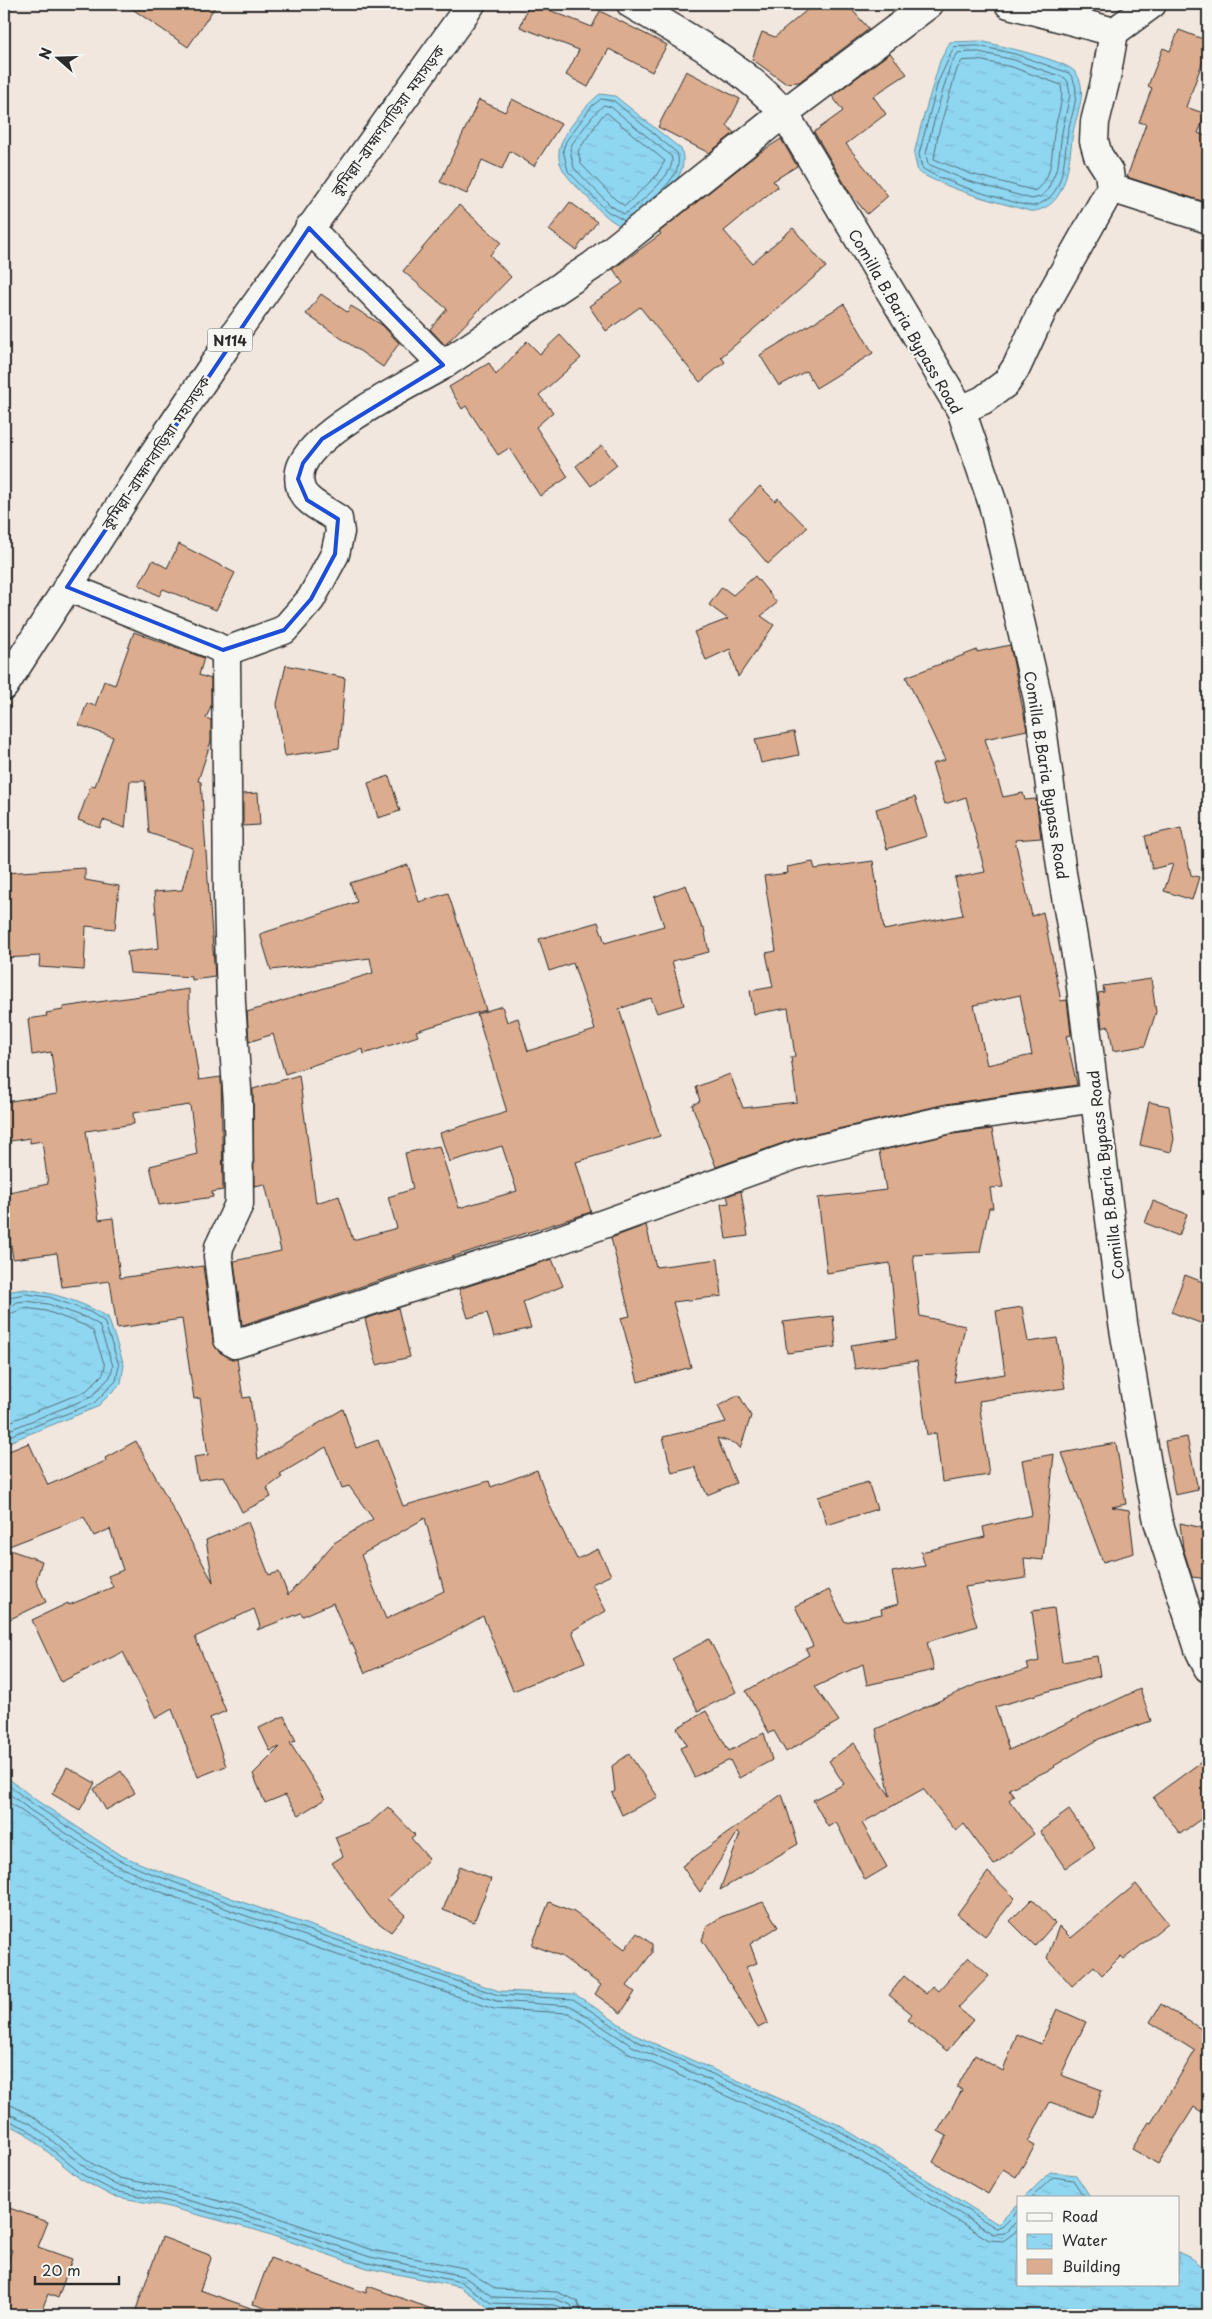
<svg xmlns="http://www.w3.org/2000/svg" width="1212" height="2319" viewBox="0 0 1212 2319" font-family="'Playpen Sans','Noto Sans Bengali',sans-serif">
	<defs>
		<pattern id="water-ripples" width="26" height="14" patternUnits="userSpaceOnUse" patternTransform="scale(1.25)"><rect width="26" height="14" fill="#8fd6f1"/><path d="M2 4q2-2 4 0t4 0M15 11q2-2 4 0t4 0" fill="none" stroke="#7cb8cf"/></pattern>
	</defs>
	<rect width="100%" height="100%" fill="#f1e7de"/>
	<filter id="ink" filterUnits="userSpaceOnUse"><feTurbulence type="fractalNoise" baseFrequency=".02" numOctaves="2"/><feDisplacementMap in="SourceGraphic" scale="10" xChannelSelector="R" yChannelSelector="G"/><feConvolveMatrix kernelMatrix="1 2 1 2 8 2 1 2 1" color-interpolation-filters="sRGB"/></filter>
	<g filter="url(#ink)">
		<g fill="url(#water-ripples)" stroke="#6792a2">
			<path d="M980 41C997 45 1064 60 1074 71 1090 88 1076 114 1073 133 1069 156 1069 197 1044 208 1040 210 1033 212 1030 211 993 201 952 191 918 172L914 154 920 129 940 61 950 42Z"/>
			<path d="M600 94 615 96 681 149C694 183 644 208 621 226 607 219 596 207 586 196 561 171 547 158 572 125 581 113 588 103 600 94Z"/>
			<path d="M25 1289C55 1293 82 1302 108 1317L124 1365 121 1383 97 1407 4 1444V1300L11 1291Z"/>
			<polygon points="4,1775 36,1800 120,1855 149,1867 242,1902 499,1991 575,1994 637,2036 837,2124 998,2224 1018,2204 1018,2285 1178,2285 1178,2252 1193,2259 1208,2271 1208,2315 571,2315 554,2310 489,2308 460,2287 367,2268 259,2231 165,2206 112,2196 80,2179 25,2133 4,2122"/>
			<polygon points="1050,2172 1076,2175 1091,2198 1024,2198"/>
		</g>
		<g fill="none" stroke-linecap="round" stroke-linejoin="round">
			<g stroke="#536f7a" stroke-width="1">
				<path d="M979 46 1015 54 1069 73C1083 89 1072 112 1068 131 1064 152 1066 193 1041 203 1039 205 1033 206 1030 206 1006 201 941 182 922 168L919 154 938 82 954 47Z"/>
				<polygon points="979,52 1014,60 1065,78 1068,82 1070,95 1062,132 1058,166 1047,191 1040,197 1032,199 968,181 928,164 926,154 931,132 950,66 958,53"/>
				<path d="M978 60 1012 67 1061 85C1064 100 1058 114 1055 128 1051 148 1055 176 1036 191L971 174 934 159 938 134 957 69 962 61Z"/>
				<path d="M604 105 611 107 671 156C679 171 641 201 630 211L624 214 611 206 574 168 570 150 572 144 592 117Z"/>
				<polygon points="607,113 665,161 656,176 625,206 616,200 581,164 578,151 602,116"/>
				<path d="M625 221 607 211 568 171 563 150 566 141 592 106 601 99 614 101 677 153C684 172 663 189 650 201"/>
				<polyline points="4,1302 14,1296 26,1294 49,1297 90,1312 104,1321 119,1365 116,1381 94,1403 4,1438"/>
				<polyline points="4,1308 11,1307 17,1302 26,1301 48,1304 87,1318 99,1325 113,1366 110,1377 91,1397 4,1432"/>
				<polyline points="4,1316 26,1308 46,1311 84,1325 93,1331 105,1366 103,1374 86,1391 4,1424"/>
				<polyline points="4,1782 33,1804 117,1859 147,1872 240,1907 498,1995 573,1999 635,2040 835,2128 996,2228 1002,2227 1018,2211"/>
				<polyline points="4,1790 30,1810 114,1864 145,1878 238,1913 496,2001 571,2006 632,2046 832,2134 993,2234 1005,2233 1018,2220"/>
				<polyline points="4,1799 110,1871 142,1885 236,1920 494,2009 569,2013 629,2053 828,2141 989,2240 1003,2241 1018,2230"/>
				<polyline points="4,2104 13,2106 34,2117 91,2163 119,2178 170,2188 264,2213 372,2250 464,2268 496,2289 557,2292 577,2301 582,2315"/>
				<polyline points="4,2112 30,2123 87,2169 116,2185 168,2195 262,2220 370,2257 463,2276 493,2297 555,2299 571,2305 575,2315"/>
				<polyline points="4,2118 27,2129 83,2175 114,2191 166,2201 261,2226 368,2263 461,2282 491,2303 554,2305 566,2309 568,2315"/>
				<polyline points="1031,2198 1053,2177 1073,2180 1085,2198"/>
			</g>
		</g>
		<g fill="#dcac8e" stroke="#2b2b2b" fill-rule="evenodd">
			<polygon points="125,4 217,4 188,47"/>
			<polygon points="529,4 534,4 592,27 600,11 667,45 652,72 609,49 588,87 566,75 579,50 520,27"/>
			<polygon points="814,4 847,4 869,29 799,82 785,83 752,59 762,32 775,37"/>
			<polygon points="1179,30 1208,41 1208,47 1186,107 1206,114 1198,133 1208,137 1208,203 1127,177 1146,124 1139,122 1152,88 1148,86 1163,48 1170,51"/>
			<polygon points="890,53 907,74 873,96 886,114 846,144 888,196 867,214 850,193 814,132 843,111 832,96"/>
			<polygon points="686,71 740,99 727,125 734,133 709,153 658,127"/>
			<polygon points="512,99 561,124 534,166 510,151 502,169 482,160 467,194 440,182 479,100 505,112"/>
			<polygon points="781,139 797,166 773,181 779,188 777,187 724,231 752,263 793,228 826,267 721,357 725,362 700,382 640,307 606,331 589,306 623,283 613,269 661,234 659,232 756,155"/>
			<polygon points="570,202 597,222 576,250 549,230"/>
			<polygon points="459,205 501,242 490,255 511,277 445,345 430,329 447,309 403,271"/>
			<polygon points="321,294 347,312 351,306 382,325 399,343 383,367 306,314"/>
			<polygon points="844,304 873,353 816,388 806,371 779,386 760,355"/>
			<polygon points="560,335 581,358 539,395 553,412 536,427 568,477 540,496 509,448 498,455 466,406 462,409 449,387 489,363 496,375 527,341 540,354"/>
			<polygon points="602,445 617,465 591,486 576,466"/>
			<polygon points="760,486 775,501 778,498 807,528 768,564 729,518"/>
			<polygon points="179,544 235,573 216,610 163,589 159,596 139,585 153,560 167,568"/>
			<polygon points="755,576 777,603 761,616 774,625 738,677 730,649 706,660 694,632 728,619 709,605 722,587 733,595"/>
			<polygon points="134,632 204,658 199,675 211,679 211,706 206,718 211,720 211,741 198,781 201,782 215,977 192,980 192,977 130,973 127,952 159,948 154,892 182,890 193,848 149,833 145,781 130,781 125,828 103,820 100,828 78,820 91,785 95,786 113,737 79,725 87,703 95,706 104,681 115,685"/>
			<path d="M1010 645 1027 730 985 739 1003 797 1023 793 1025 800 1036 799 1041 838 1015 840 1032 916 1043 912 1061 1001 1067 1000 1071 1035 1066 1036 1077 1085 946 1104 794 1139 716 1167 692 1105 700 1101 696 1087 730 1074 743 1108 797 1102 791 1057 795 1056 788 1008 754 1014 750 991 773 987 766 953 776 951 764 876 788 873 787 867 813 862 815 869 873 861 884 930 963 915 955 878 985 872 966 797 945 804 932 764 945 760 906 677 977 650V652ZM1020 995 1032 1055 987 1065 974 1005Z"/>
			<polygon points="286,665 345,678 339,748 285,756 277,704"/>
			<polygon points="794,732 799,755 761,763 755,739"/>
			<polygon points="389,776 400,811 378,818 368,783"/>
			<polygon points="258,793 260,825 243,826 243,794"/>
			<polygon points="915,797 927,836 887,849 876,809"/>
			<polygon points="1181,828 1191,875 1199,877 1192,900 1164,891 1173,864 1152,869 1145,836"/>
			<polygon points="408,865 419,902 448,893 486,1010 416,1031 418,1036 364,1054 363,1049 285,1074 273,1034 249,1042 247,1012 373,973 370,958 271,970 260,934 357,902 350,883"/>
			<polygon points="85,868 85,880 119,886 115,929 86,926 84,970 39,967 40,956 4,958 4,873"/>
			<polygon points="686,885 702,928 704,928 709,952 672,961 684,1005 657,1013 651,998 619,1009 660,1136 576,1162 591,1212 242,1325 234,1261 281,1251 265,1184 254,1186 253,1089 299,1075 316,1203 339,1196 353,1240 397,1228 388,1197 413,1189 405,1153 439,1146 459,1208 517,1191 502,1146 449,1162 440,1133 507,1112 477,1014 502,1006 507,1022 518,1018 528,1051 595,1030 573,963 549,971 539,939 598,922 605,943 664,926 654,897"/>
			<polygon points="1151,979 1156,1012 1145,1046 1113,1051 1109,1026 1102,1028 1098,993 1104,992 1103,986"/>
			<path d="M189 989V1011L199 1080 221 1077 223 1190 212 1192 213 1197 159 1205 150 1166 197 1154 190 1105 133 1113 134 1124 86 1131 99 1220 113 1218 120 1278 203 1266 213 1341 219 1352 232 1359H237L243 1398 250 1397 258 1459 343 1409 356 1448 378 1440 403 1506 489 1481 491 1487 537 1470 550 1506 577 1559 598 1549 611 1575 592 1584 606 1611 572 1631 585 1662 513 1691 483 1616 435 1643 365 1673 352 1643 350 1644 333 1603 303 1616 301 1613 257 1630 260 1626 254 1609 195 1637 226 1711 210 1718 226 1766 198 1777 172 1709 156 1718 123 1652 61 1682 32 1620 68 1603 69 1605 113 1587 108 1576 123 1570 110 1529 94 1536 84 1517 4 1548V1453L29 1443 48 1485 106 1461 105 1458 136 1441 213 1582 206 1540 248 1522 269 1575 279 1572 288 1595 334 1543 373 1519 349 1486 342 1488 326 1447 280 1474 282 1477 267 1488 271 1497 242 1512 224 1476 198 1480 194 1457 208 1455 200 1398 194 1399 182 1319 117 1328 110 1281 62 1287 57 1253 13 1259 9 1233 4 1234V1193L48 1184 42 1141 30 1143V1138L4 1142V1102L57 1094 51 1052 32 1055 28 1019 47 1016 46 1013 63 1010V1007ZM425 1518 444 1591 386 1619 361 1555Z"/>
			<polygon points="1149,1102 1169,1106 1174,1139 1171,1152 1140,1145"/>
			<polygon points="992,1129 1003,1187 990,1188 993,1208 989,1208 980,1252 913,1255 920,1316 965,1326 954,1382 1005,1374 996,1311 1022,1307 1028,1342 1057,1338 1065,1388 979,1401 989,1475 942,1482 936,1433 927,1435 917,1361 855,1369 851,1345 897,1338 890,1263 827,1273 818,1198 886,1190 879,1151 953,1134"/>
			<polygon points="741,1191 748,1236 726,1239 721,1204 729,1203 727,1196"/>
			<polygon points="1153,1201 1187,1214 1179,1236 1145,1223"/>
			<polygon points="646,1225 656,1267 718,1259 722,1296 673,1302 691,1367 638,1382 621,1318 630,1316 611,1238"/>
			<polygon points="552,1259 563,1286 523,1302 531,1328 494,1337 487,1313 468,1318 459,1289"/>
			<polygon points="1185,1275 1208,1284 1208,1326 1171,1312"/>
			<polygon points="398,1308 410,1357 377,1365 365,1319"/>
			<polygon points="833,1316 836,1347 787,1353 783,1322"/>
			<polygon points="739,1395 751,1416 740,1449 737,1444 717,1438 736,1483 707,1495 695,1467 672,1473 663,1437 726,1422 718,1406"/>
			<polygon points="1187,1437 1198,1490 1175,1495 1165,1441"/>
			<polygon points="1116,1443 1126,1504 1112,1507 1129,1510 1134,1553 1103,1562 1062,1453"/>
			<polygon points="1054,1454 1043,1560 1024,1558 1026,1578 965,1587 977,1626 927,1642 934,1670 867,1685 863,1664 815,1687 839,1721 786,1752 774,1731 769,1733 746,1691 809,1655 806,1649 813,1646 795,1606 829,1590 845,1622 882,1614 881,1609 898,1604 892,1572 925,1566 921,1552 985,1537 983,1527 1032,1515 1022,1460"/>
			<polygon points="868,1482 877,1509 827,1525 818,1497"/>
			<polygon points="1180,1523 1208,1529 1208,1579 1192,1577 1183,1548"/>
			<polygon points="4,1548 42,1561 36,1581 46,1602 4,1622"/>
			<polygon points="1054,1608 1062,1662 1097,1656 1100,1676 995,1707 1009,1750 1140,1689 1151,1721 1099,1739 1054,1766 1055,1767 1009,1789 1014,1796 1009,1800 1034,1834 994,1865 964,1824 956,1831 923,1789 862,1823 887,1867 865,1880 836,1822 828,1827 813,1800 844,1784 829,1761 854,1743 890,1796 876,1729 977,1684 1029,1669 1027,1664 1039,1661 1032,1611"/>
			<polygon points="709,1639 736,1692 698,1711 672,1659"/>
			<polygon points="706,1711 729,1751 764,1733 772,1760 739,1778 730,1760 694,1777 680,1748 687,1745 677,1728"/>
			<polygon points="284,1716 296,1741 290,1743 325,1799 299,1815 285,1795 265,1803 253,1774 280,1747 270,1751 259,1728"/>
			<polygon points="629,1754 658,1797 622,1815 612,1793 615,1791 612,1766"/>
			<polygon points="1208,1757 1208,1814 1180,1834 1153,1797"/>
			<polygon points="67,1767 95,1783 80,1810 52,1794"/>
			<polygon points="121,1771 135,1793 106,1810 94,1789"/>
			<polygon points="782,1794 798,1844 720,1890 740,1834 738,1832 700,1892 682,1866"/>
			<polygon points="388,1807 415,1835 411,1838 429,1859 387,1899 405,1915 391,1932 369,1916 332,1863 343,1856 335,1837 370,1823"/>
			<polygon points="1069,1810 1095,1847 1065,1868 1040,1831"/>
			<polygon points="460,1866 491,1879 474,1922 443,1910"/>
			<polygon points="988,1872 1015,1898 985,1936 957,1914"/>
			<polygon points="1136,1884 1168,1923 1124,1959 1121,1956 1102,1975 1094,1966 1072,1986 1047,1958 1059,1926 1071,1938"/>
			<polygon points="1032,1899 1055,1923 1035,1946 1010,1921"/>
			<polygon points="549,1902 574,1912 625,1949 637,1933 652,1944 652,1953 627,1986 635,1992 621,2013 595,1994 601,1985 561,1956 532,1945"/>
			<polygon points="763,1902 778,1927 750,1944 757,1963 746,1967 768,2023 758,2028 702,1940 707,1926 721,1917"/>
			<polygon points="969,1957 989,1976 958,2008 973,2020 947,2051 907,2020 912,2014 889,1995 904,1976 926,1994 932,1986 938,1991"/>
			<polygon points="1161,2004 1206,2032 1208,2028 1208,2116 1194,2107 1158,2164 1132,2149 1149,2122 1151,2123 1195,2051 1150,2022"/>
			<polygon points="1057,2009 1086,2022 1061,2075 1102,2090 1093,2117 1050,2102 1028,2142 1035,2146 1016,2177 1003,2169 988,2194 933,2162 947,2136 938,2131 962,2090 957,2087 975,2055 1003,2071 1017,2034 1041,2044"/>
			<polygon points="4,2206 48,2222 38,2247 72,2259 58,2298 48,2294 40,2315 4,2315 4,2273 12,2250 4,2247"/>
			<polygon points="162,2237 212,2256 200,2290 262,2312 262,2315 134,2315"/>
			<polygon points="270,2258 366,2293 368,2286 440,2312 439,2315 285,2315 253,2304"/>
		</g>
		<g fill="none" stroke-linecap="round" stroke-linejoin="round">
			<g stroke="#2b2b2b" stroke-width="31">
				<g id="minor">
					<path d="M631 4C685 36 742 65 784 113L961 410 993 504 1038 699 1062 873 1080 979 1123 1323 1148 1470 1158 1521 1199 1649 1208 1668"/>
					<polyline points="1009,4 1114,32 1152,4"/>
					<polyline points="1111,188 1109,172 1098,155 1094,141 1095,122 1106,78 1114,32"/>
					<polyline points="309,228 443,365 592,266 784,113 929,4"/>
					<polyline points="961,410 983,400 1006,383 1017,366 1044,307 1111,188 1208,219"/>
					<polyline points="67,587 211,644 223,650 226,658 228,900 231,1003 238,1103 239,1204 219,1247 218,1256 228,1339 235,1344 545,1245 798,1154 950,1119 1096,1098"/>
					<path d="M224 652 284 630 311 599 335 554 340 532 338 519C326 510 306 503 301 489 298 481 299 470 303 463 321 427 407 386 443 365"/>
				</g>
			</g>
			<g stroke="#2b2b2b" stroke-width="31">
				<polyline id="trunk" points="4,686 152,456 229,342 471,4"/>
			</g>
			<use href="#minor" stroke="#f6f6f2" stroke-width="28"/>
			<use href="#trunk" stroke="#f6f6f2" stroke-width="28"/>
		</g>
	</g>
	<path fill="none" stroke="#1d4ed8" stroke-width="4" stroke-linejoin="round" d="M309 228 443 365 322 439 303 463 298 479 307 500 338 519 335 554 311 599 284 630 223 650 67 587Z"/>
	<g text-anchor="middle" dominant-baseline="central" stroke-width="4.5" stroke-linejoin="round" paint-order="stroke">
		<rect fill="#f6f6f2" stroke="#686867" stroke-width="1" x="207.5" y="328.5" width="45" height="23" rx="4"/>
		<g font-size="14" font-weight="bold" fill="#2b2b2b">
			<text x="230" y="340">N114</text>
		</g>
		<g font-size="15" fill="#2b2b2b" stroke="#f6f6f2">
			<text transform="translate(387 120) rotate(-54)">কুমিল্লা–ব্রাহ্মণবাড়িয়া মহাসড়ক</text>
			<text transform="translate(906 321) rotate(60)">Comilla B.Baria Bypass Road</text>
			<text transform="translate(155 452) rotate(-56)">কুমিল্লা–ব্রাহ্মণবাড়িয়া মহাসড়ক</text>
			<text transform="translate(1047 775) rotate(81)">Comilla B.Baria Bypass Road</text>
			<text transform="translate(1105 1175) rotate(-97)">Comilla B.Baria Bypass Road</text>
		</g>
	</g>
	<rect width="1212" height="2319" fill="none" stroke="#f6f6f2" stroke-width="20"/>
	<rect x="10" y="10" width="1192" height="2299" fill="none" stroke="#2b2b2b" stroke-width="2" filter="url(#ink)"/>
	<rect x="1017" y="2196" width="162" height="90" fill="#f6f6f2" stroke="#a5a5a2"/>
	<rect x="1027" y="2213" width="25" height="8" fill="#f6f6f2" stroke="#a5a5a2"/>
	<text x="1062" y="2222" font-size="15" fill="#2b2b2b">Road</text>
	<rect x="1027" y="2234" width="25" height="15" fill="url(#water-ripples)" stroke="#a5a5a2"/>
	<text x="1062" y="2246" font-size="15" fill="#2b2b2b">Water</text>
	<rect x="1027" y="2259" width="25" height="15" fill="#dcac8e" stroke="#a5a5a2"/>
	<text x="1062" y="2272" font-size="15" fill="#2b2b2b">Building</text>
	<g transform="translate(58 58) rotate(290)" stroke="#f6f6f2" stroke-width="4" paint-order="stroke">
	<path d="M0-4L9 19L0 12L-9 19Z" fill="#2b2b2b"/>
	<text y="-8" font-size="14" font-weight="bold" text-anchor="middle" fill="#2b2b2b">N</text>
	</g>
	<path d="M35 2276v8h84v-8" fill="none" stroke="#2b2b2b" stroke-width="2.5"/>
	<text x="42" y="2276" font-size="15" fill="#2b2b2b" stroke="#f6f6f2" stroke-width="4" paint-order="stroke">20 m</text>
</svg>
